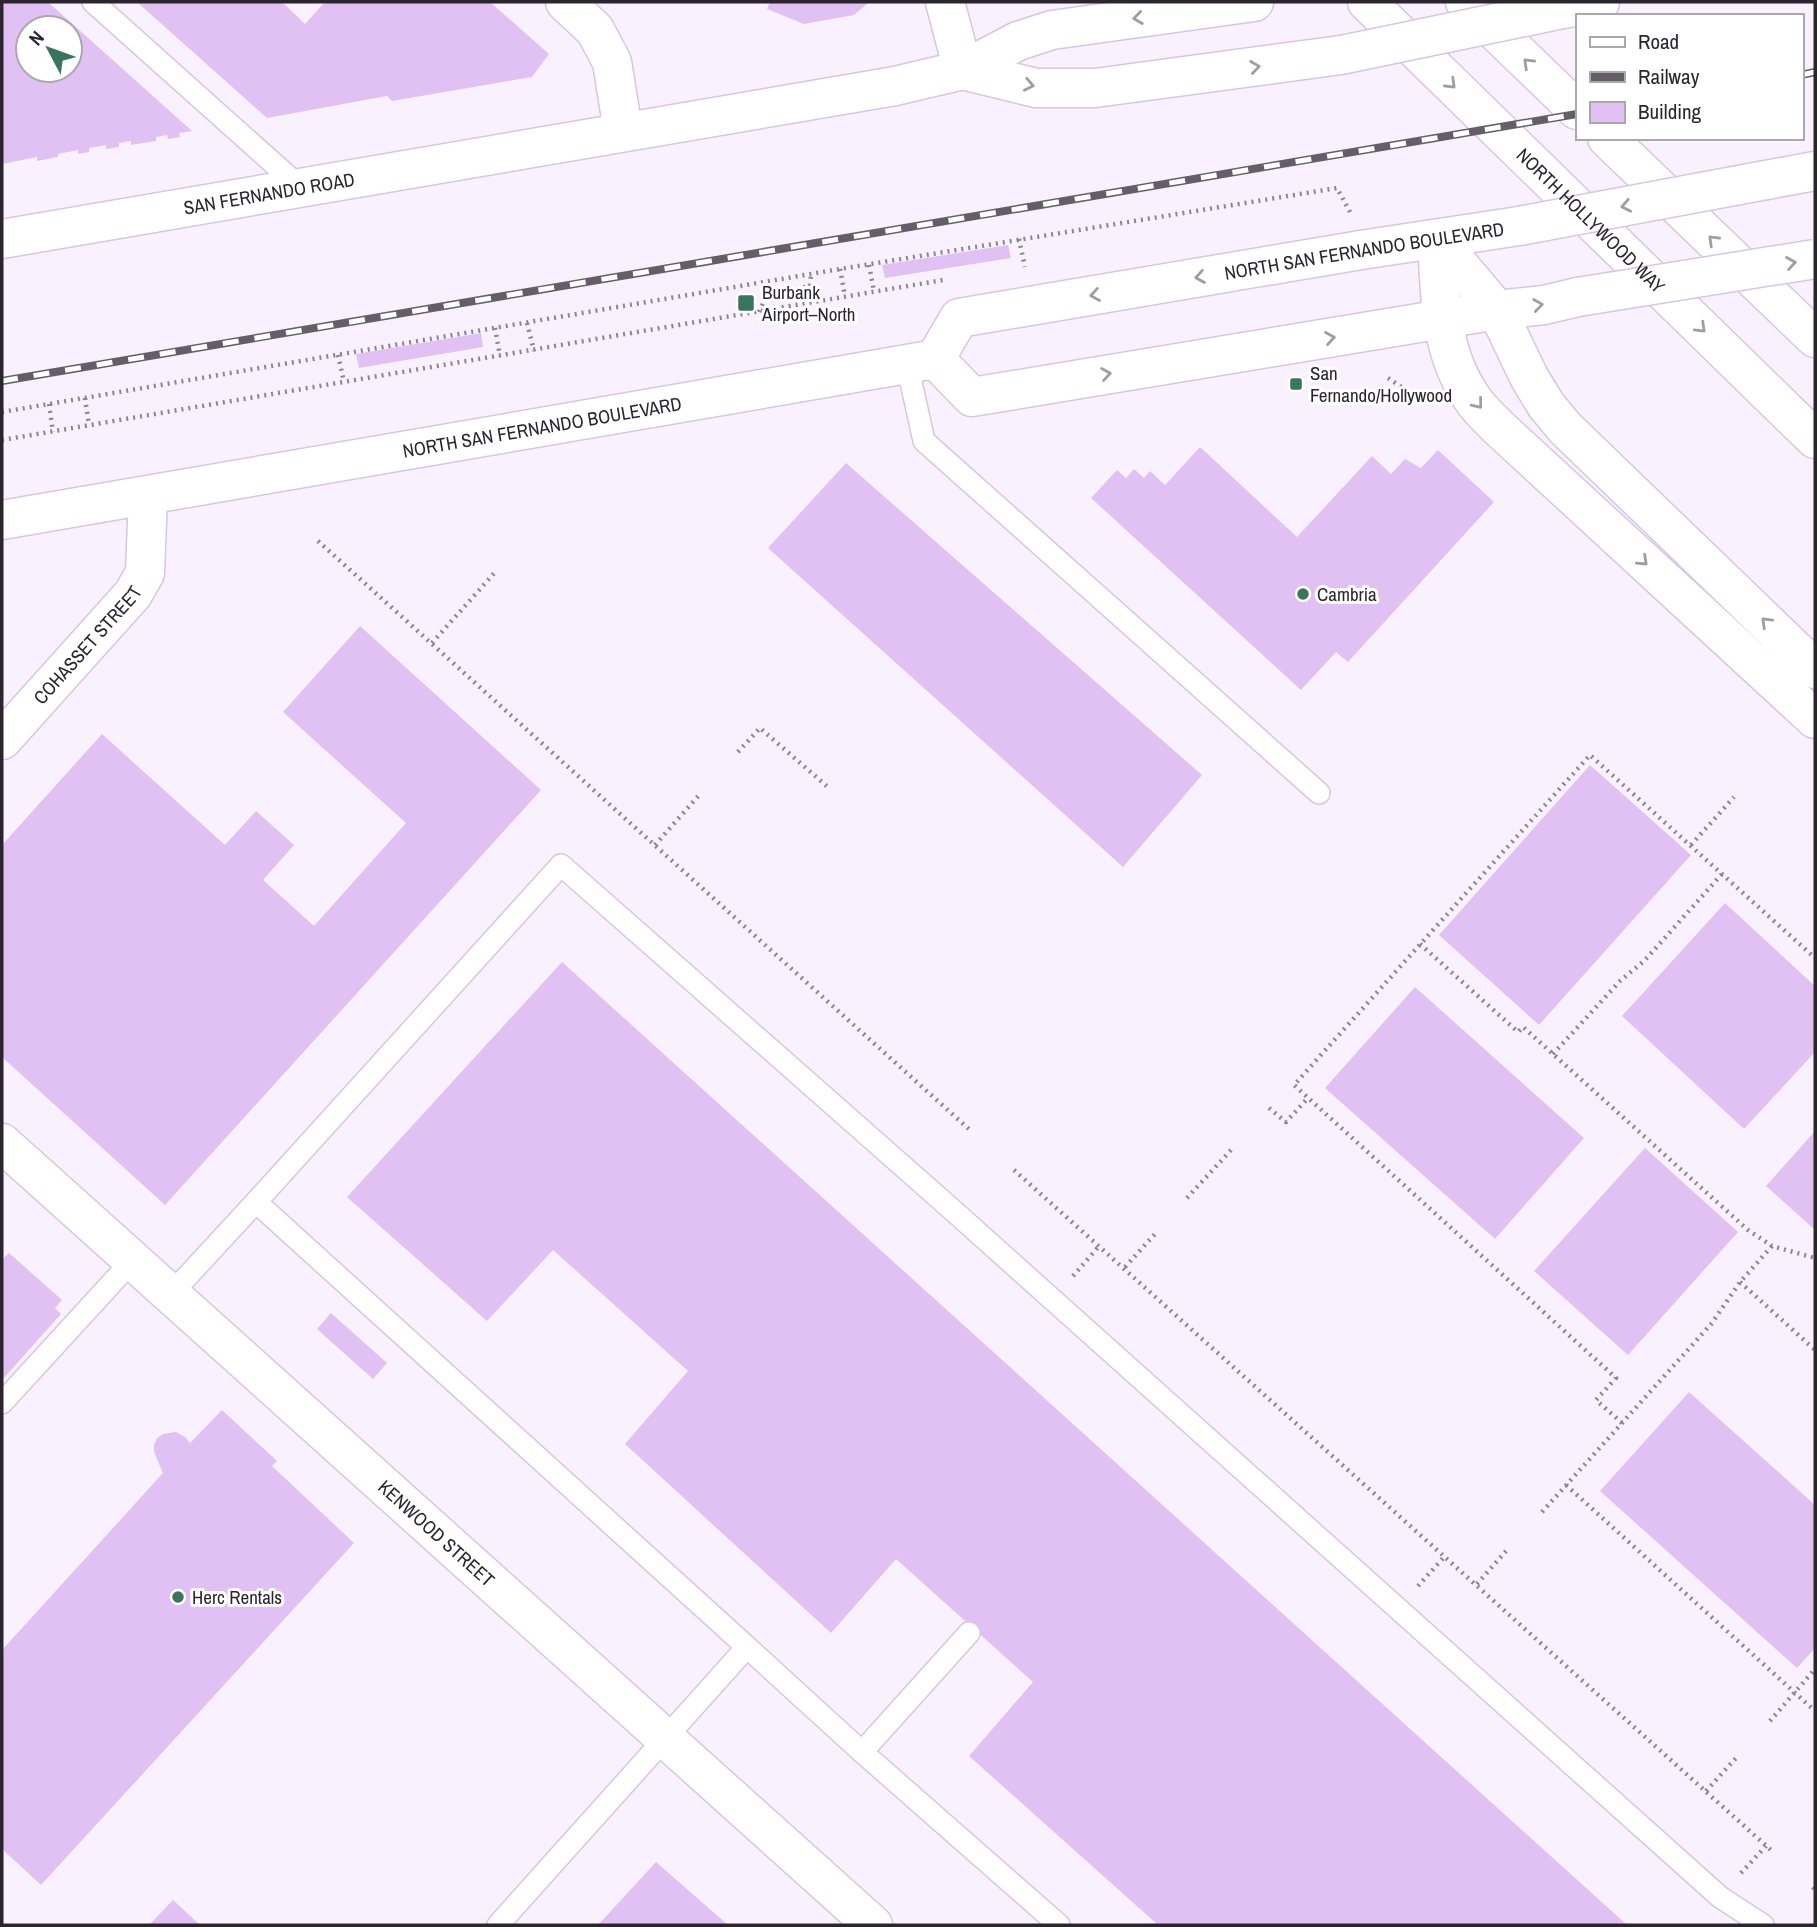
<svg xmlns="http://www.w3.org/2000/svg" width="1817" height="1927" viewBox="0 0 1817 1927" font-family="'Archivo Narrow',sans-serif">
	<rect width="100%" height="100%" fill="#f9f2fe"/>
	<g fill="#e1c1f4" fill-rule="evenodd">
		<path d="M2 2H48L192 131 179 133 180 137 168 139 167 135 156 137V141L131 145V141L119 143V147L106 149V145L89 148V152L78 154V150L58 154V157L37 161V157L2 164ZM28 28H70V70H28Z"/>
		<polygon points="137,2 282,2 305,24 323,4 334,2 490,2 549,54 532,77 392,101 387,96 267,118"/>
		<polygon points="770,2 869,2 854,15 804,24 767,9"/>
		<polygon points="1008,245 1011,258 885,278 882,265"/>
		<polygon points="481,333 483,347 359,368 356,354"/>
		<polygon points="1200,447 1297,537 1372,456 1391,474 1405,459 1421,468 1438,450 1494,502 1348,662 1336,652 1301,690 1091,498 1117,470 1126,478 1134,469 1144,478 1150,471 1165,485"/>
		<polygon points="846,463 1202,775 1123,867 768,548"/>
		<polygon points="360,626 541,790 165,1205 2,1057 2,845 102,734 225,845 256,811 294,845 263,880 314,926 406,823 283,712"/>
		<polygon points="1590,765 1691,855 1539,1025 1439,935"/>
		<polygon points="1725,903 1815,986 1815,1052 1744,1129 1622,1016"/>
		<polygon points="562,962 1627,1925 1158,1925 969,1756 1033,1682 896,1559 831,1633 625,1444 688,1371 553,1250 487,1321 347,1197"/>
		<polygon points="1415,987 1584,1138 1495,1239 1325,1088"/>
		<polygon points="1815,1131 1815,1230 1766,1186"/>
		<polygon points="1645,1148 1738,1232 1628,1355 1534,1271"/>
		<polygon points="9,1253 62,1300 55,1308 61,1314 2,1380 2,1258 3,1259"/>
		<polygon points="331,1313 387,1363 373,1379 317,1329"/>
		<polygon points="1689,1392 1815,1505 1815,1648 1797,1668 1600,1491"/>
		<polygon points="222,1410 277,1461 272,1466 354,1543 41,1885 2,1849 2,1650 163,1473 154,1452 154,1445 157,1438 163,1434 176,1432 185,1437 190,1443"/>
		<polygon points="656,1862 728,1925 598,1925"/>
		<polygon points="173,1900 200,1925 149,1925"/>
	</g>
	<g fill="none" stroke-linecap="round" stroke-linejoin="round">
		<g stroke="#d8c5e3" stroke-width="24">
			<g id="service">
				<polyline points="93,2 301,188"/>
				<polyline points="907,364 924,441 1319,793"/>
				<polyline points="170,1295 256,1202"/>
				<polyline points="2,1403 132,1261"/>
				<polyline points="747,1647 862,1752 969,1633"/>
				<polyline points="862,1752 1059,1925"/>
				<polyline points="498,1925 747,1647 256,1202 561,865 948,1206 1720,1897 1763,1925"/>
			</g>
		</g>
		<g stroke="#d8c5e3" stroke-width="41">
			<g id="minor">
				<polyline points="565,2 595,30 612,62 623,131"/>
				<path id="s1" d="M2 239 895 86 963 70"/>
				<path id="s2" d="M2 740 133 594 145 573 148 496"/>
				<path id="s3" d="M2 1143 873 1925"/>
			</g>
		</g>
		<g stroke="#d8c5e3" stroke-width="41">
			<g id="tertiary">
				<polyline points="1563,9 1600,2"/>
				<polyline points="963,70 1036,88 1095,88 1341,55"/>
				<polyline points="963,70 1018,41 1052,30 1254,2"/>
			</g>
		</g>
		<g stroke="#d8c5e3" stroke-width="41">
			<g id="secondary">
				<polyline points="945,2 963,70"/>
				<path id="s4" d="M1367 2 1815 439"/>
				<polyline points="1465,2 1577,110"/>
				<polyline points="1607,138 1815,338"/>
			</g>
		</g>
		<g stroke="#d8c5e3" stroke-width="41">
			<g id="primary">
				<polyline points="1766,180 1815,171"/>
				<path d="M1437 239C1440 295 1439 353 1474 401 1481 411 1491 420 1500 429L1815 719"/>
				<polyline points="1437,239 1497,310 1529,377 1546,405 1565,428 1815,669"/>
				<polyline points="935,359 972,397 1497,310 1544,305 1578,297"/>
				<path id="s5" d="M2 520 907 364 935 359 959 318 1361 250 1519 226"/>
			</g>
		</g>
		<g stroke="#8c8591" stroke-width="4.5" stroke-dasharray="2 5" stroke-linecap="butt">
			<polyline points="1019,239 1025,267"/>
			<polyline points="869,265 874,291"/>
			<polyline points="840,269 845,296"/>
			<polyline points="759,312 767,295 810,286 811,274"/>
			<polyline points="527,323 534,351"/>
			<polyline points="495,328 500,356"/>
			<polyline points="338,355 344,382"/>
			<polyline points="1388,378 1428,405"/>
			<polyline points="85,398 89,425"/>
			<polyline points="49,404 53,432"/>
			<polyline points="2,412 840,269 1337,188 1350,212"/>
			<polyline points="2,440 943,280"/>
			<polyline points="318,541 971,1131"/>
			<polyline points="432,643 497,570"/>
			<polyline points="738,752 760,728 829,788"/>
			<polyline points="655,845 701,793"/>
			<polyline points="1691,845 1734,797"/>
			<polyline points="1420,944 1518,1032 1523,1027 1748,1230 1772,1246 1815,1258"/>
			<polyline points="1553,1054 1620,981 1645,960 1722,874"/>
			<polyline points="1269,1108 1286,1122 1308,1098"/>
			<polyline points="1014,1170 1772,1851"/>
			<polyline points="1187,1198 1231,1150"/>
			<polyline points="1125,1267 1155,1234"/>
			<polyline points="1073,1276 1100,1245"/>
			<polyline points="1740,1282 1815,1350"/>
			<polyline points="1622,1423 1596,1400 1616,1378 1294,1085 1590,755 1815,958"/>
			<polyline points="1566,1485 1815,1711"/>
			<polyline points="1542,1512 1712,1323 1740,1282 1772,1246"/>
			<polyline points="1477,1584 1506,1551"/>
			<polyline points="1418,1586 1445,1556"/>
			<polyline points="1770,1721 1815,1669"/>
			<polyline points="1706,1791 1736,1758"/>
			<polyline points="1741,1873 1766,1846"/>
			<polyline points="1813,1887 1815,1890"/>
		</g>
		<use href="#service" stroke="#fff" stroke-width="21"/>
		<use href="#minor" stroke="#fff" stroke-width="38"/>
		<use href="#tertiary" stroke="#fff" stroke-width="38"/>
		<use href="#secondary" stroke="#fff" stroke-width="38"/>
		<use href="#primary" stroke="#fff" stroke-width="38"/>
		<g stroke="#655e69" stroke-width="8">
			<g id="rail">
				<polyline points="1801,75 1815,72"/>
				<polyline points="2,381 1577,114"/>
			</g>
		</g>
		<use href="#rail" stroke="#fff" stroke-width="5" stroke-dasharray="16" stroke-linecap="butt"/>
		<g stroke="#d8c5e3" stroke-width="41" stroke-linecap="butt">
			<polyline id="tertiary-bridge" points="1341,55 1563,9"/>
		</g>
		<g stroke="#d8c5e3" stroke-width="41" stroke-linecap="butt">
			<g id="primary-bridge">
				<polyline points="1519,226 1766,180"/>
				<polyline points="1578,297 1815,259"/>
			</g>
		</g>
		<use href="#tertiary-bridge" stroke="#fff" stroke-width="38"/>
		<use href="#primary-bridge" stroke="#fff" stroke-width="38"/>
	</g>
	<defs><path id="oneway-chevron" d="M-2-3.5L2.5 0L-2 3.5" fill="none" stroke-width="1.6" stroke-linecap="round" stroke-linejoin="round" transform="scale(1.75)"/></defs>
	<g stroke="#a09da2">
		<use href="#oneway-chevron" transform="translate(1138 18) rotate(172)"/>
		<use href="#oneway-chevron" transform="translate(1528 63) rotate(-136)"/>
		<use href="#oneway-chevron" transform="translate(1255 67) rotate(-8)"/>
		<use href="#oneway-chevron" transform="translate(1451 84) rotate(44)"/>
		<use href="#oneway-chevron" transform="translate(1029 85) rotate(11)"/>
		<use href="#oneway-chevron" transform="translate(1626 206) rotate(169)"/>
		<use href="#oneway-chevron" transform="translate(1713 240) rotate(-136)"/>
		<use href="#oneway-chevron" transform="translate(1791 263) rotate(-9)"/>
		<use href="#oneway-chevron" transform="translate(1200 277) rotate(170)"/>
		<use href="#oneway-chevron" transform="translate(1095 295) rotate(170)"/>
		<use href="#oneway-chevron" transform="translate(1538 305) rotate(-8)"/>
		<use href="#oneway-chevron" transform="translate(1701 328) rotate(44)"/>
		<use href="#oneway-chevron" transform="translate(1330 338) rotate(-9)"/>
		<use href="#oneway-chevron" transform="translate(1106 374) rotate(-9)"/>
		<use href="#oneway-chevron" transform="translate(1478 404) rotate(51)"/>
		<use href="#oneway-chevron" transform="translate(1643 561) rotate(43)"/>
		<use href="#oneway-chevron" transform="translate(1766 622) rotate(-136)"/>
	</g>
	<g fill="#39745e" stroke="#fff" stroke-width="2.5">
		<rect x="737" y="294" width="18" height="18" rx="3.5"/>
		<rect x="1289" y="377" width="14" height="14" rx="3.5"/>
		<circle cx="1303" cy="594" r="7"/>
		<circle cx="178" cy="1597" r="7"/>
	</g>
	<g text-anchor="middle" dominant-baseline="central" stroke-width="6" stroke-linejoin="round" paint-order="stroke">
		<g font-size="19" fill="#2c2530" stroke="#fff">
			<text stroke="none"><textPath href="#s1" startOffset="271">SAN FERNANDO ROAD</textPath></text>
			<text stroke="none"><textPath href="#s4" startOffset="313">NORTH HOLLYWOOD WAY</textPath></text>
			<text stroke="none"><textPath href="#s5" startOffset="1405">NORTH SAN FERNANDO BOULEVARD</textPath></text>
			<text stroke="none"><textPath href="#s5" startOffset="548">NORTH SAN FERNANDO BOULEVARD</textPath></text>
			<text stroke="none"><textPath href="#s2" startOffset="128">COHASSET STREET</textPath></text>
			<text stroke="none"><textPath href="#s3" startOffset="584">KENWOOD STREET</textPath></text>
		</g>
		<g font-size="19" fill="#2c2530" stroke="#fff" text-anchor="start">
			<text x="762" y="292">Burbank<tspan x="762" dy="22">Airport–North</tspan></text>
			<text x="1310" y="373">San<tspan x="1310" dy="22">Fernando/Hollywood</tspan></text>
			<text x="1317" y="594">Cambria</text>
			<text x="192" y="1597">Herc Rentals</text>
		</g>
	</g>
	<rect width="1817" height="1927" fill="none" stroke="#2c2530" stroke-width="7"/>
	<rect x="1576" y="14" width="228" height="126" fill="#ffffff" stroke="#aba8ac" stroke-width="2"/>
	<rect x="1590" y="37" width="35" height="10" fill="#ffffff" stroke="#aba8ac" stroke-width="2"/>
	<text x="1638" y="49" font-size="21" fill="#2c2530">Road</text>
	<rect x="1590" y="72" width="35" height="10" fill="#655e69" stroke="#aba8ac" stroke-width="2"/>
	<text x="1638" y="84" font-size="21" fill="#2c2530">Railway</text>
	<rect x="1590" y="102" width="35" height="21" fill="#e1c1f4" stroke="#aba8ac" stroke-width="2"/>
	<text x="1638" y="119" font-size="21" fill="#2c2530">Building</text>
	<g transform="translate(49 49) rotate(311)"><circle r="33" fill="#ffffff" stroke="#aba8ac" stroke-width="2"/>
	<path d="M0-5L12 26L0 18L-12 26Z" fill="#39745e"/>
	<text y="-10" font-size="19" font-weight="bold" text-anchor="middle" fill="#2c2530">N</text>
	</g>
</svg>
